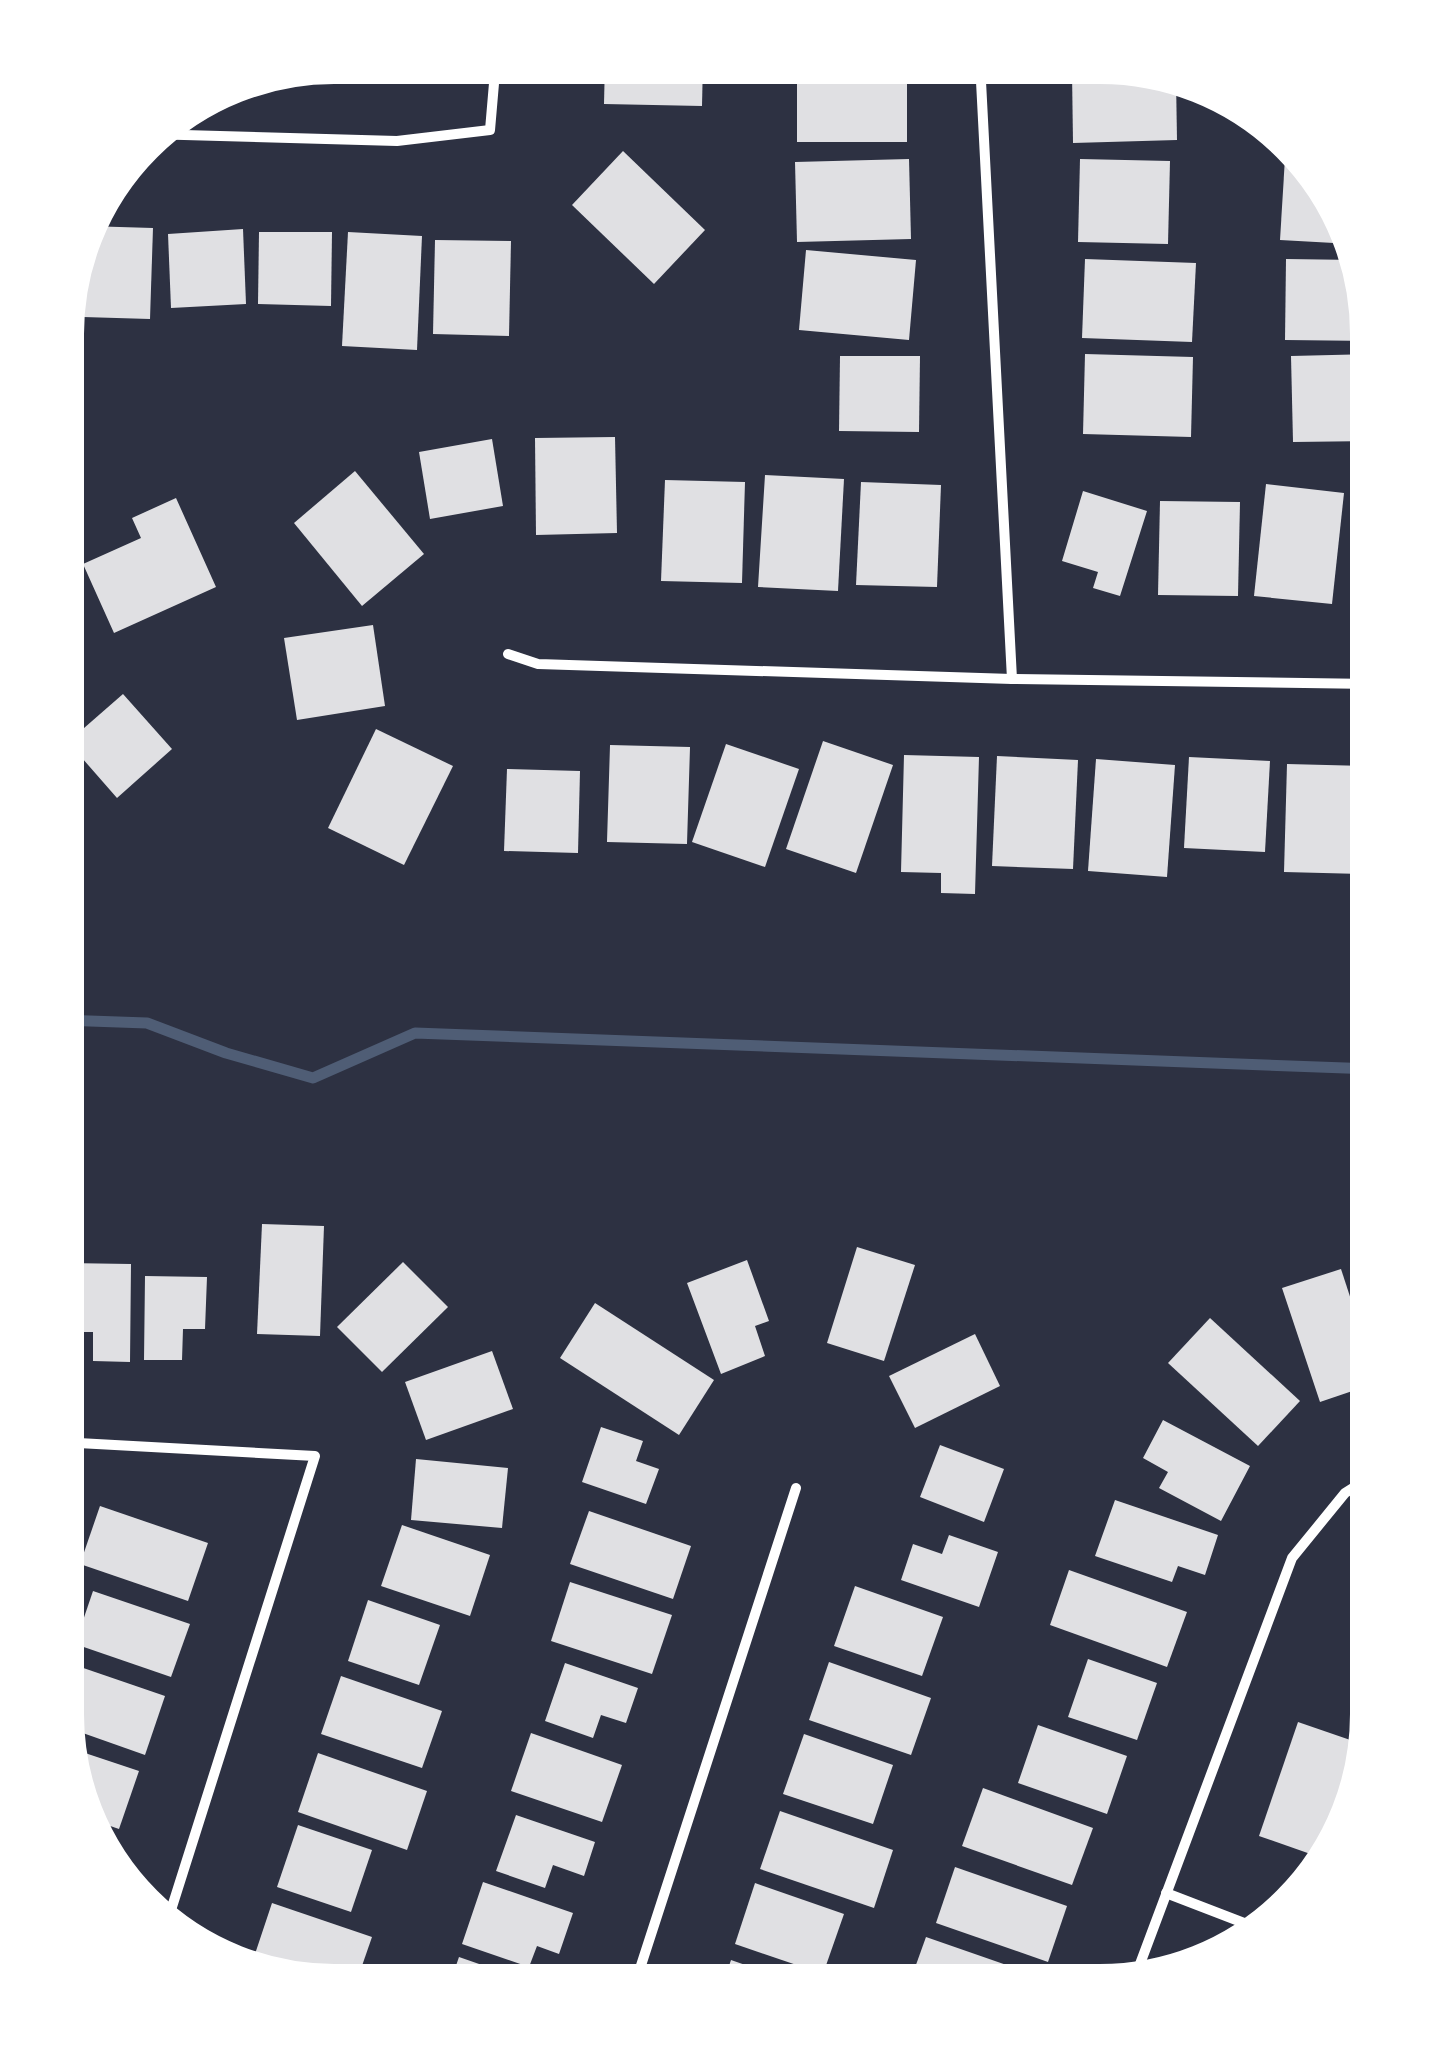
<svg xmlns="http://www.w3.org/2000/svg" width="1433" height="2048" viewBox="0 0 1433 2048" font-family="Rubik,sans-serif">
	<rect width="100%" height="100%" fill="#2d3142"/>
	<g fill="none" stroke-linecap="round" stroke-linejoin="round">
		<polyline stroke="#4f5d75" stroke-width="11" points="61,1020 147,1023 226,1053 313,1078 415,1033 1373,1069"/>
	</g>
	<g fill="#e0e0e3">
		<polygon points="605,61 703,61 702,106 604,104"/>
		<polygon points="797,61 907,62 907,142 797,142"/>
		<polygon points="1154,70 1176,79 1177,140 1073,143 1072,72"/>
		<polygon points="1269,120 1285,140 1288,143 1269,143"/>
		<polygon points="623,151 705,230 654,284 572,205"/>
		<polygon points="1285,158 1301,159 1345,213 1352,244 1280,240"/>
		<polygon points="909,159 911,239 797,242 795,162"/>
		<polygon points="1080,159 1170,161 1168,244 1078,242"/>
		<polygon points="86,226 153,228 150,319 83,317"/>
		<polygon points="243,229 246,304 171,308 168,234"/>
		<polygon points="259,232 332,232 331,306 258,304"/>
		<polygon points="348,232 422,236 417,350 342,346"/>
		<polygon points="435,240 511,241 509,336 433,334"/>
		<polygon points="806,250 916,260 909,340 799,330"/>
		<polygon points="1085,259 1196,263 1192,342 1082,338"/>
		<polygon points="1286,259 1356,260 1373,341 1285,340"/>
		<polygon points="67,282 66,329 62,328 62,297"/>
		<polygon points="1085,354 1193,357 1191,437 1083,434"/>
		<polygon points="1373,354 1373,441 1293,442 1291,356"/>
		<polygon points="840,356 920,356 919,432 839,431"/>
		<polygon points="615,437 617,533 536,535 535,438"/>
		<polygon points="492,439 503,506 430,519 419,452"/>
		<polygon points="355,471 424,554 362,606 294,523"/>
		<polygon points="765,475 844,479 838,591 758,587"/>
		<polygon points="665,480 745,482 742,583 661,581"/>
		<polygon points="861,482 941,485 937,587 856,585"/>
		<polygon points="1266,484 1344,493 1332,604 1254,596"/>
		<polygon points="1083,491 1147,511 1120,596 1093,588 1098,572 1062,561"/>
		<polygon points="1355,495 1373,495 1373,602 1355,603"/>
		<polygon points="176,498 216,587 114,633 83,564 141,538 132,518"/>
		<polygon points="1160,501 1240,502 1238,596 1158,595"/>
		<polygon points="373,625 385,706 297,720 284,638"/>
		<polygon points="123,694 172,749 117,798 68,742"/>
		<polygon points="376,729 453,766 404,865 328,828"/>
		<polygon points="823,741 893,765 856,873 786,849"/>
		<polygon points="726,744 799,769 765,867 692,842"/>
		<polygon points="610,745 690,747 687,844 607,842"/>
		<polygon points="904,755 979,757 975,894 941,893 941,873 901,872"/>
		<polygon points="997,756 1078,760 1073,869 992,866"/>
		<polygon points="1189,757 1270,761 1265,852 1184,848"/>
		<polygon points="1096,759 1175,765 1167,877 1088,871"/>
		<polygon points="1287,764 1366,766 1362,874 1284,872"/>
		<polygon points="507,769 580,771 578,853 504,851"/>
		<polygon points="262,1224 324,1226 320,1336 257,1334"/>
		<polygon points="857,1247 915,1265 884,1361 827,1343"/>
		<polygon points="747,1260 769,1321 755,1326 765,1356 721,1374 687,1283"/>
		<polygon points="403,1262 448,1307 382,1372 337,1327"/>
		<polygon points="66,1263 131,1264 130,1362 93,1361 93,1332 65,1332"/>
		<polygon points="1341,1269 1373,1367 1373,1384 1320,1402 1282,1288"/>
		<polygon points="145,1276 207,1277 205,1329 183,1329 182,1360 144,1360"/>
		<polygon points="595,1303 714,1380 679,1435 560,1358"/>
		<polygon points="1210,1318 1300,1401 1258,1446 1168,1363"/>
		<polygon points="975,1334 1000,1386 915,1428 889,1376"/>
		<polygon points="492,1351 513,1409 426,1440 405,1382"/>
		<polygon points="1163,1420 1250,1466 1221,1521 1159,1488 1168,1472 1143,1458"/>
		<polygon points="601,1427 643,1441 636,1461 659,1469 646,1504 582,1482"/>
		<polygon points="940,1445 1004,1469 984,1522 920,1497"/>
		<polygon points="416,1459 508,1468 502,1528 411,1520"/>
		<polygon points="1115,1500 1218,1535 1205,1575 1178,1566 1172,1582 1095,1556"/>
		<polygon points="100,1506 208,1543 188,1601 80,1564"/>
		<polygon points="589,1511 691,1546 673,1599 570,1564"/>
		<polygon points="402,1525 490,1555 470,1616 381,1586"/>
		<polygon points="949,1535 998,1552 979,1607 901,1580 913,1544 942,1554"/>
		<polygon points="1069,1570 1187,1612 1167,1667 1050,1625"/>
		<polygon points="570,1582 672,1615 652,1674 551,1641"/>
		<polygon points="855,1586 943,1617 922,1676 834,1646"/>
		<polygon points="93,1591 190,1624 171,1677 75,1644"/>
		<polygon points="368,1600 440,1625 419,1685 348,1661"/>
		<polygon points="1369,1613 1372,1613 1372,1676 1368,1675"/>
		<polygon points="1088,1659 1157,1683 1137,1740 1068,1717"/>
		<polygon points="60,1660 165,1696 145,1755 63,1726 60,1715"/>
		<polygon points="829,1662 931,1698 911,1755 809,1720"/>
		<polygon points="565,1663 638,1688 626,1723 601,1715 593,1738 545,1721"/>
		<polygon points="341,1676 442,1711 422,1768 321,1734"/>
		<polygon points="1298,1722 1359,1743 1319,1857 1259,1836"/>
		<polygon points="1038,1725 1127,1756 1107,1814 1018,1783"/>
		<polygon points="531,1733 622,1765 602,1822 511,1791"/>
		<polygon points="804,1734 893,1765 873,1824 783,1794"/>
		<polygon points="67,1747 139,1771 119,1829 84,1817"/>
		<polygon points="318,1753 427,1791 407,1850 298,1812"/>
		<polygon points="983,1788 1093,1828 1072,1885 962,1846"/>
		<polygon points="780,1811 893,1850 874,1908 760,1869"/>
		<polygon points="516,1815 595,1842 584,1876 553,1865 545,1888 496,1871"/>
		<polygon points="298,1825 372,1850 351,1912 277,1887"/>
		<polygon points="91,1839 116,1847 111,1863"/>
		<polygon points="955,1867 1067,1906 1048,1962 936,1923"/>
		<polygon points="483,1882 573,1913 559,1954 537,1946 529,1967 462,1944"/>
		<polygon points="755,1883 844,1914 823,1974 735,1944"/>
		<polygon points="272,1903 372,1937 355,1986 327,1986 253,1960"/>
		<polygon points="926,1937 1041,1977 1037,1988 908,1987"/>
		<polygon points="459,1957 542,1986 449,1986"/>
		<polygon points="731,1960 808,1987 722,1987"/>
	</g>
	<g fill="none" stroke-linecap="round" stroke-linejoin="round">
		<g stroke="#fff" stroke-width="10">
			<polyline points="980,62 1012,679"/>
			<polyline points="148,134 397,141 490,130 496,60"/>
			<polyline points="508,654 538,664 1012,679 1373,684"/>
			<polyline points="60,1442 315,1456 165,1929"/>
			<polyline points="1166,1893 1257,1928"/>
			<polyline points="1134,1980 1292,1558 1345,1493 1372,1476"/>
			<polyline points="634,1987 796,1488"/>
		</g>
	</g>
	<path d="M0 0H1433V2048H0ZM334 78H1100A256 256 0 0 1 1356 334V1714A256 256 0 0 1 1100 1970H334A256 256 0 0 1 78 1714V334A256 256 0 0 1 334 78Z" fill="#fff" fill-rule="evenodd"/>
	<path fill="none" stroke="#fff" stroke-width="12" d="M334 78H1100A256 256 0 0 1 1356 334V1714A256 256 0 0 1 1100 1970H334A256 256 0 0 1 78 1714V334A256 256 0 0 1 334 78Z"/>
</svg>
